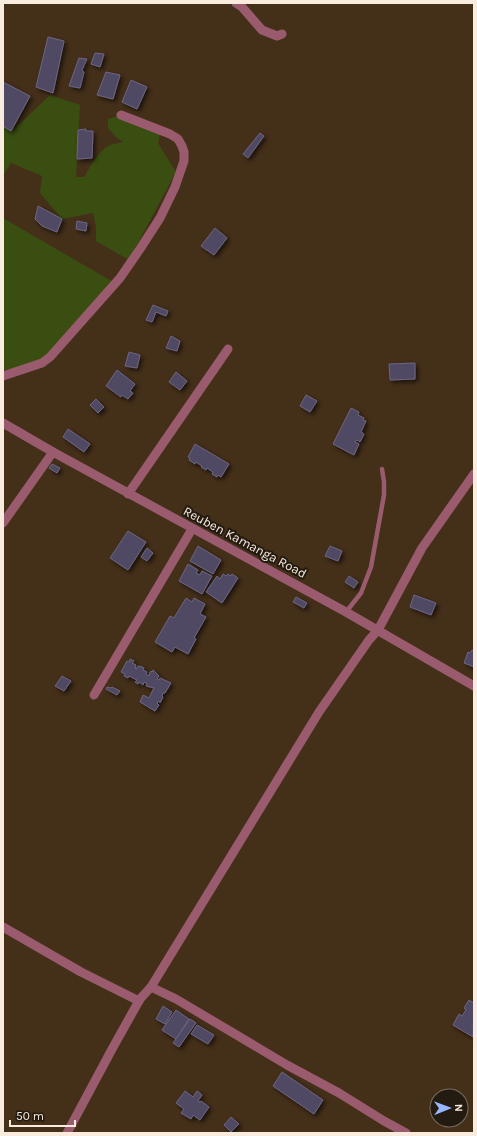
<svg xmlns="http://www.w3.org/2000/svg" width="477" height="1136" viewBox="0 0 477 1136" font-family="Karla,sans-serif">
	<defs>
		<filter id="shadow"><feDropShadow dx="2.5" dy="2.5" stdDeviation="2" flood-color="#0009"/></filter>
	</defs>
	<rect width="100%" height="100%" fill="#442f19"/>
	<g fill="#394e10">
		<path d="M50 95 80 105 76 177H84C90 167 99 150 110 145 114 144 119 143 123 142L116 137 108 128V119L121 115 160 134 158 143 176 172 129 260 96 241V227L93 213 62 219 40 193 42 176 11 163 3 176V126L11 131 22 122Z"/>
		<polygon points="3,218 115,283 42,360 16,369 3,370"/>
	</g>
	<g fill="#4f4864" stroke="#6c6683" filter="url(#shadow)">
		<polygon points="48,37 64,41 53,93 36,87"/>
		<polygon points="95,53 104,54 100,67 91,64"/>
		<polygon points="79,58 87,59 82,70 84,72 80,88 69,86"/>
		<polygon points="106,72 120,75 113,99 97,95"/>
		<polygon points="131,80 147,87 137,109 122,102"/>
		<polygon points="3,82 30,96 11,131 3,126"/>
		<polygon points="86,129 86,131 93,131 92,158 77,159 78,130"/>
		<polygon points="260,133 264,136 248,158 243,154"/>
		<polygon points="38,206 62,219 57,232 42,226 35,219"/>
		<polygon points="77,221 87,223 86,231 76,229"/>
		<polygon points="215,228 227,238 214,255 201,246"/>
		<polygon points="153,305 168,311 166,316 156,312 152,322 146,320"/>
		<polygon points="171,336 180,341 177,351 166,348"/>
		<polygon points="129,352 140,355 137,368 125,366"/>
		<polygon points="415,363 415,379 390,380 389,364"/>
		<polygon points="117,370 135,384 130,391 133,393 128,399 122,395 121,397 106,386"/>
		<polygon points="176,372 187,381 180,390 169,382"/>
		<polygon points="306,395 317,401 310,412 300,406"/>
		<polygon points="96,399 104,407 98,413 90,405"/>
		<polygon points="351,408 359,412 358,415 364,418 363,420 366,421 361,432 364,434 360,442 357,440 355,442 359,444 354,455 333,444"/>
		<polygon points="68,429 90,444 84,452 63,437"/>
		<polygon points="195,444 229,464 221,477 218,475 217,477 212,474 213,472 207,468 206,470 201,467 202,466 196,462 195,464 189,460 190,458 188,457"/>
		<polygon points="52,464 60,468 57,473 49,468"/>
		<polygon points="128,531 146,542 128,570 110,558"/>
		<polygon points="198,546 221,560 213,574 190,561"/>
		<polygon points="330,546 342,551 338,561 325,556"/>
		<polygon points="147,548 153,553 147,561 141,557"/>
		<polygon points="188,564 198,570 196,573 200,575 202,571 212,576 202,594 179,581"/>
		<polygon points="223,574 226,576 228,574 231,576 232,574 238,578 222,603 206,592 217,576 220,579"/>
		<polygon points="349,576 358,582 354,588 345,582"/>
		<polygon points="414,595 436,603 431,615 410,607"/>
		<polygon points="296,597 307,603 304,608 293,602"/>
		<polygon points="186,598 192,602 194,598 205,604 200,614 206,617 194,638 196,639 188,654 175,647 172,652 155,642 170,616 174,618"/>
		<polygon points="472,650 474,651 474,667 464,663 468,652 470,653"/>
		<polygon points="130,659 134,661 132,663 136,665 135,668 136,669 138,666 140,667 140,666 144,668 143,670 147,672 146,674 148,676 151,671 152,672 153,670 159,676 157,679 159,680 160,678 171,683 165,693 163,693 162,696 163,697 160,703 158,701 157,703 159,705 155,711 140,702 143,695 149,698 154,688 146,686 147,684 144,682 143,685 139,682 138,684 135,682 137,680 129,676 128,678 124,676 125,674 121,672 127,661 129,662"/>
		<polygon points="62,676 71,681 64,691 55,686"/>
		<polygon points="107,687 111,688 112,687 120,691 117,695 106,689"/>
		<polygon points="469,1000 474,1003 473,1037 453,1025 459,1014 462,1016 466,1010 464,1008"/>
		<polygon points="163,1006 172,1012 165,1024 156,1019"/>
		<polygon points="176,1010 189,1019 176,1039 162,1030"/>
		<polygon points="190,1019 196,1023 179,1047 173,1043"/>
		<polygon points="197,1025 214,1035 208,1044 191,1034"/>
		<polygon points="282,1072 323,1100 314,1114 273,1086"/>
		<polygon points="185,1091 193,1097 197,1091 202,1095 198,1101 200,1102 201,1101 209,1107 200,1120 193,1115 191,1119 181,1113 184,1109 176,1103"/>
		<polygon points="231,1117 239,1124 231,1132 224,1125"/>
	</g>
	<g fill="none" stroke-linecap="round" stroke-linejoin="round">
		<polyline stroke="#995b6d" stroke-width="4.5" points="346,612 361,593 371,567 384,495 384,482 382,469"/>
		<g stroke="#995b6d" stroke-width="9">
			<polyline points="236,3 242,7 262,30 277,36 282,34"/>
			<polyline points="3,376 42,363 50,357 120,278 140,249 160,218 175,187 184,161 184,152 182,146 178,139 170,134 121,115"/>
			<polyline points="3,423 53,452 346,612 474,686"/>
			<polyline points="128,494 228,349"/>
			<polyline points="3,523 53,452"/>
			<polyline points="94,695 192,529"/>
			<polyline points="3,927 81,972 139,1001"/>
			<polyline points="151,987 176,999 287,1065 339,1093 384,1121 406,1133"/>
			<polyline points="67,1133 112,1049 140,999 151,987 319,712 369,640 378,630 422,548 474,474"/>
		</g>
	</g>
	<g text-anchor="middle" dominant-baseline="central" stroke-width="4" stroke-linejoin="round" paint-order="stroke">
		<g font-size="13" fill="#f9ebde" stroke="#231a10">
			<text transform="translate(245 542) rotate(28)">Reuben Kamanga Road</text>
		</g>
	</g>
	<rect width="477" height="1136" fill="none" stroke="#f9ebde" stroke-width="8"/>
	<g transform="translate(449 1108) rotate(89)"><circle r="19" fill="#231a10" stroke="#796e62"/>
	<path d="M0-3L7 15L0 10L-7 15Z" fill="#96b6fd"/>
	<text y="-6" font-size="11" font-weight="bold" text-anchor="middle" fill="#f9ebde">N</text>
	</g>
	<path d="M10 1120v6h65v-6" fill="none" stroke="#f9ebde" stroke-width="2"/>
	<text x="16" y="1120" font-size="12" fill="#f9ebde" stroke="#231a10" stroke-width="3" paint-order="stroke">50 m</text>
</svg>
